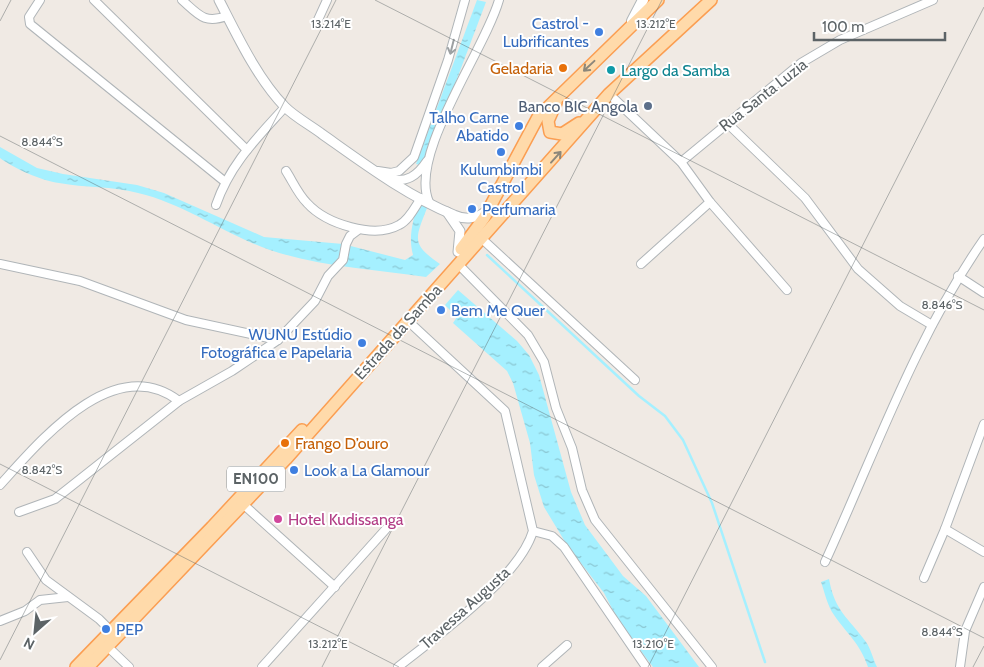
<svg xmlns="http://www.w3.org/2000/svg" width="984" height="667" viewBox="0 0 984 667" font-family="Cabin,sans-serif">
	<defs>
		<pattern id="water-ripples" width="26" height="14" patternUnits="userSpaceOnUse" patternTransform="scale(1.25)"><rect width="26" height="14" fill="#a5f0ff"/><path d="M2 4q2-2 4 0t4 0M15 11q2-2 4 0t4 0" fill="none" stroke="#8ac6d2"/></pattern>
	</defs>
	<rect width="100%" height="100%" fill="#f0eae4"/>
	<g fill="url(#water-ripples)">
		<polygon points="477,0 486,2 424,166 416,164"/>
		<path d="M0 147 37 168 63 174 137 185 164 193 264 237 343 244 405 260 413 255C408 237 413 221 418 203L427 208C415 239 411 244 440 264L426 277C373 269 321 267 270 250 224 234 185 204 138 193 112 186 85 188 59 183 42 181 13 168 0 158Z"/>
		<polygon points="458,290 517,341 529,355 539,375 571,492 585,525 623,576 646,596 699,667 653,667 619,622 604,593 567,545 544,507 534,475 530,443 513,383 507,371 453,323 457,317 445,305"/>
		<path d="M829 579C835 612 848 617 866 642 871 649 873 659 877 667H868C860 643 847 634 834 615 827 605 825 593 821 582Z"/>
	</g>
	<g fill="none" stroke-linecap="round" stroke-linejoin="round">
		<polyline stroke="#a5f0ff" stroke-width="2.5" points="487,255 639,396 665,416 683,440 712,503 765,662"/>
		<g stroke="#b0b5b8" stroke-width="10">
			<g id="minor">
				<polyline points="40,0 29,17 30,24 224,181"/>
				<polyline points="94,0 247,150"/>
				<path d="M182 0C199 15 204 24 227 16"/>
				<polyline points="317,22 327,0"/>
				<polyline points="609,94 681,162 710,202 787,290"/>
				<polyline points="727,123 805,198 858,269 900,306 932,325"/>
				<polyline points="681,162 801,63 840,40 933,0"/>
				<path d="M286 171C293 182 298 194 307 203 326 224 374 239 399 225 409 220 415 207 421 198"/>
				<polyline points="378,171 391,173 399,171 414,157 448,60 465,0"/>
				<path d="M389 179C407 183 417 176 427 161"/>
				<path d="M429 202C408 155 485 50 499 0"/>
				<path d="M216 205C230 164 257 138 285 107"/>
				<polyline points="481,238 635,380"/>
				<polyline points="0,264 80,281 186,320 278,340"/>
				<polyline points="458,264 528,335 544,362 556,408 572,448 582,490 595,520 712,667"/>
				<polyline points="641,264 710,202"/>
				<polyline points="958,276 984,293"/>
				<path d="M0 485C40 441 114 351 179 401"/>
				<polyline points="244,505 335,587"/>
				<polyline points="19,512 55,499 179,401 232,371 278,340 315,301 328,276 343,260 346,244 350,236 358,230"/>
				<polyline points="945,529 984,552"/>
				<polyline points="533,531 552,536 564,547 646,667"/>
				<polyline points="27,552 46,580 99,619 110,630"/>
				<path d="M825 562C875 453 915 338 984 239"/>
				<polyline points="924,578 945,529 984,424"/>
				<polyline points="0,621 25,611 40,600 68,597"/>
				<polyline points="108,647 129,667"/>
				<polyline points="262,667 386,529"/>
				<path d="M398 667C437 636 519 578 533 531L505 411 408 321"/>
				<polyline points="542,667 567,645"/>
				<polyline points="960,667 965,631 984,587"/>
			</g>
		</g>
		<g stroke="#b0b5b8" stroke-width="11">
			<g id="tertiary">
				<path d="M219 0C237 35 257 78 285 107 295 117 310 125 322 134 363 163 407 196 454 215 465 220 477 219 486 211"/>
				<polyline points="447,212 460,231 458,252"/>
			</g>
		</g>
		<g stroke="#b1b7ba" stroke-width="12">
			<polyline id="secondary" points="632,21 643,0"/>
		</g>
		<g stroke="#fb9e52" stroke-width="14">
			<g id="primary">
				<polyline points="556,103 548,121 550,132 562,134 579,123"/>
				<polyline points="461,249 484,218 538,117 658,0"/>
				<polyline points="76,667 212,527 302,430"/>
				<polyline points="88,667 286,459 609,94 711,0"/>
			</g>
		</g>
		<use href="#minor" stroke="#fff" stroke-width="8"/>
		<use href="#tertiary" stroke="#fff" stroke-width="9"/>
		<use href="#secondary" stroke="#fff" stroke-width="10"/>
		<use href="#primary" stroke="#ffdaaa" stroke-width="11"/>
	</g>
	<defs><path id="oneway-shaft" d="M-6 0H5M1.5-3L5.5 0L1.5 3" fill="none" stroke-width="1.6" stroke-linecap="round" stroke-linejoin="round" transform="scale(1.25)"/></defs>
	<use stroke="#9da1a3" href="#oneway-shaft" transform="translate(452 47) rotate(104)"/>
	<g stroke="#8d877a">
		<use href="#oneway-shaft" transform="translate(589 66) rotate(137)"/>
		<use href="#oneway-shaft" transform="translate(556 157) rotate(-48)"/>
	</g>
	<path fill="none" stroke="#5c6366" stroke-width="1" stroke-opacity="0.45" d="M375 0 984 310M0 21 11 0M0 136 984 638M0 464 399 667M0 660 336 0M322 667 662 0M648 667 984 7M973 667 984 646"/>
	<g fill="#3f7fe0" stroke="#fff" stroke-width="2">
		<circle cx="599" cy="32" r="5"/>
		<circle cx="519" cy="126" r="5"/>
		<circle cx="501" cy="152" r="5"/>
		<circle cx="472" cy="209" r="5"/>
		<circle cx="441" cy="310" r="5"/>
		<circle cx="362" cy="343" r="5"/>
		<circle cx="294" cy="470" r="5"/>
		<circle cx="106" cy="629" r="5"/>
	</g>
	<g fill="#e8710a" stroke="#fff" stroke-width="2">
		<circle cx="563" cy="68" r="5"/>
		<circle cx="285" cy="443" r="5"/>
	</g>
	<circle fill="#0f9aa8" stroke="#fff" stroke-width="2" cx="611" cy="70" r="5"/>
	<circle fill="#5c6f8a" stroke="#fff" stroke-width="2" cx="648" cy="106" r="5"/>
	<circle fill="#d1479c" stroke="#fff" stroke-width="2" cx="278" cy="519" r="5"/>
	<g text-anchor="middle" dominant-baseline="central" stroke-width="4" stroke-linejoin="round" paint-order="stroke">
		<rect fill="#fff" stroke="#8d9294" stroke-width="1" x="227" y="466.5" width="58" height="25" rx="4"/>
		<g font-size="15" font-weight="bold" fill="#5c6366">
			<text x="256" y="479">EN100</text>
		</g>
		<g font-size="16" fill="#366cbe" stroke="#fff" text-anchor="start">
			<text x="589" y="23" text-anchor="end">Castrol -<tspan x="589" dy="18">Lubrificantes</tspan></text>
			<text x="509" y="117" text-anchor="end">Talho Carne<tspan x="509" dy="18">Abatido</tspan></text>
			<text x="501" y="169" text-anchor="middle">Kulumbimbi<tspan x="501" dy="18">Castrol</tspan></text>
			<text x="482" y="209">Perfumaria</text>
			<text x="451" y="310">Bem Me Quer</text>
			<text x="352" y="334" text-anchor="end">WUNU Estúdio<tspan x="352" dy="18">Fotográfica e Papelaria</tspan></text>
			<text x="304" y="470">Look a La Glamour</text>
			<text x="116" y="629">PEP</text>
		</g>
		<g font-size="16" fill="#c56008" stroke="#fff" text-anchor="end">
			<text x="553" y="68">Geladaria</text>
			<text x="295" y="443" text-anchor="start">Frango D’ouro</text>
		</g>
		<g font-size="16" fill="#0d838f" stroke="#fff" text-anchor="start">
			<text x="621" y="70">Largo da Samba</text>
		</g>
		<g font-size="16" fill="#5c6366" stroke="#fff">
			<text transform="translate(763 95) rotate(-38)">Rua Santa Luzia</text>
			<text transform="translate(398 332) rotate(-48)">Estrada da Samba</text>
			<text transform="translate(465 608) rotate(-42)">Travessa Augusta</text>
		</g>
		<g font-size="16" fill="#4e5e75" stroke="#fff" text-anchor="end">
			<text x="638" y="106">Banco BIC Angola</text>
		</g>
		<g font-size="16" fill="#b23c85" stroke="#fff" text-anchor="start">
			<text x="288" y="519">Hotel Kudissanga</text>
		</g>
	</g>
	<g font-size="12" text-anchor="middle" fill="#5c6366" stroke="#fff" stroke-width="4" stroke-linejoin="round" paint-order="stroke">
		<text x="331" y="28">13.214°E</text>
		<text x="656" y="28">13.212°E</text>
		<text x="42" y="146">8.844°S</text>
		<text x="942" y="309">8.846°S</text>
		<text x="42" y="474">8.842°S</text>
		<text x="942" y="636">8.844°S</text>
		<text x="328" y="648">13.212°E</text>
		<text x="653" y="648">13.210°E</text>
	</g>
	<g transform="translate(35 632) rotate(207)" stroke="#ffffff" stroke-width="4" paint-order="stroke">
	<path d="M0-4L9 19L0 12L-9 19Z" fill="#5c6366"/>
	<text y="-8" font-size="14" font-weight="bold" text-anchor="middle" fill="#5c6366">N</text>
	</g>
	<path d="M814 32v8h131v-8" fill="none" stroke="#5c6366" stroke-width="2.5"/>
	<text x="822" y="32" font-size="15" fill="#5c6366" stroke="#ffffff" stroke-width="4" paint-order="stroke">100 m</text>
</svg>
